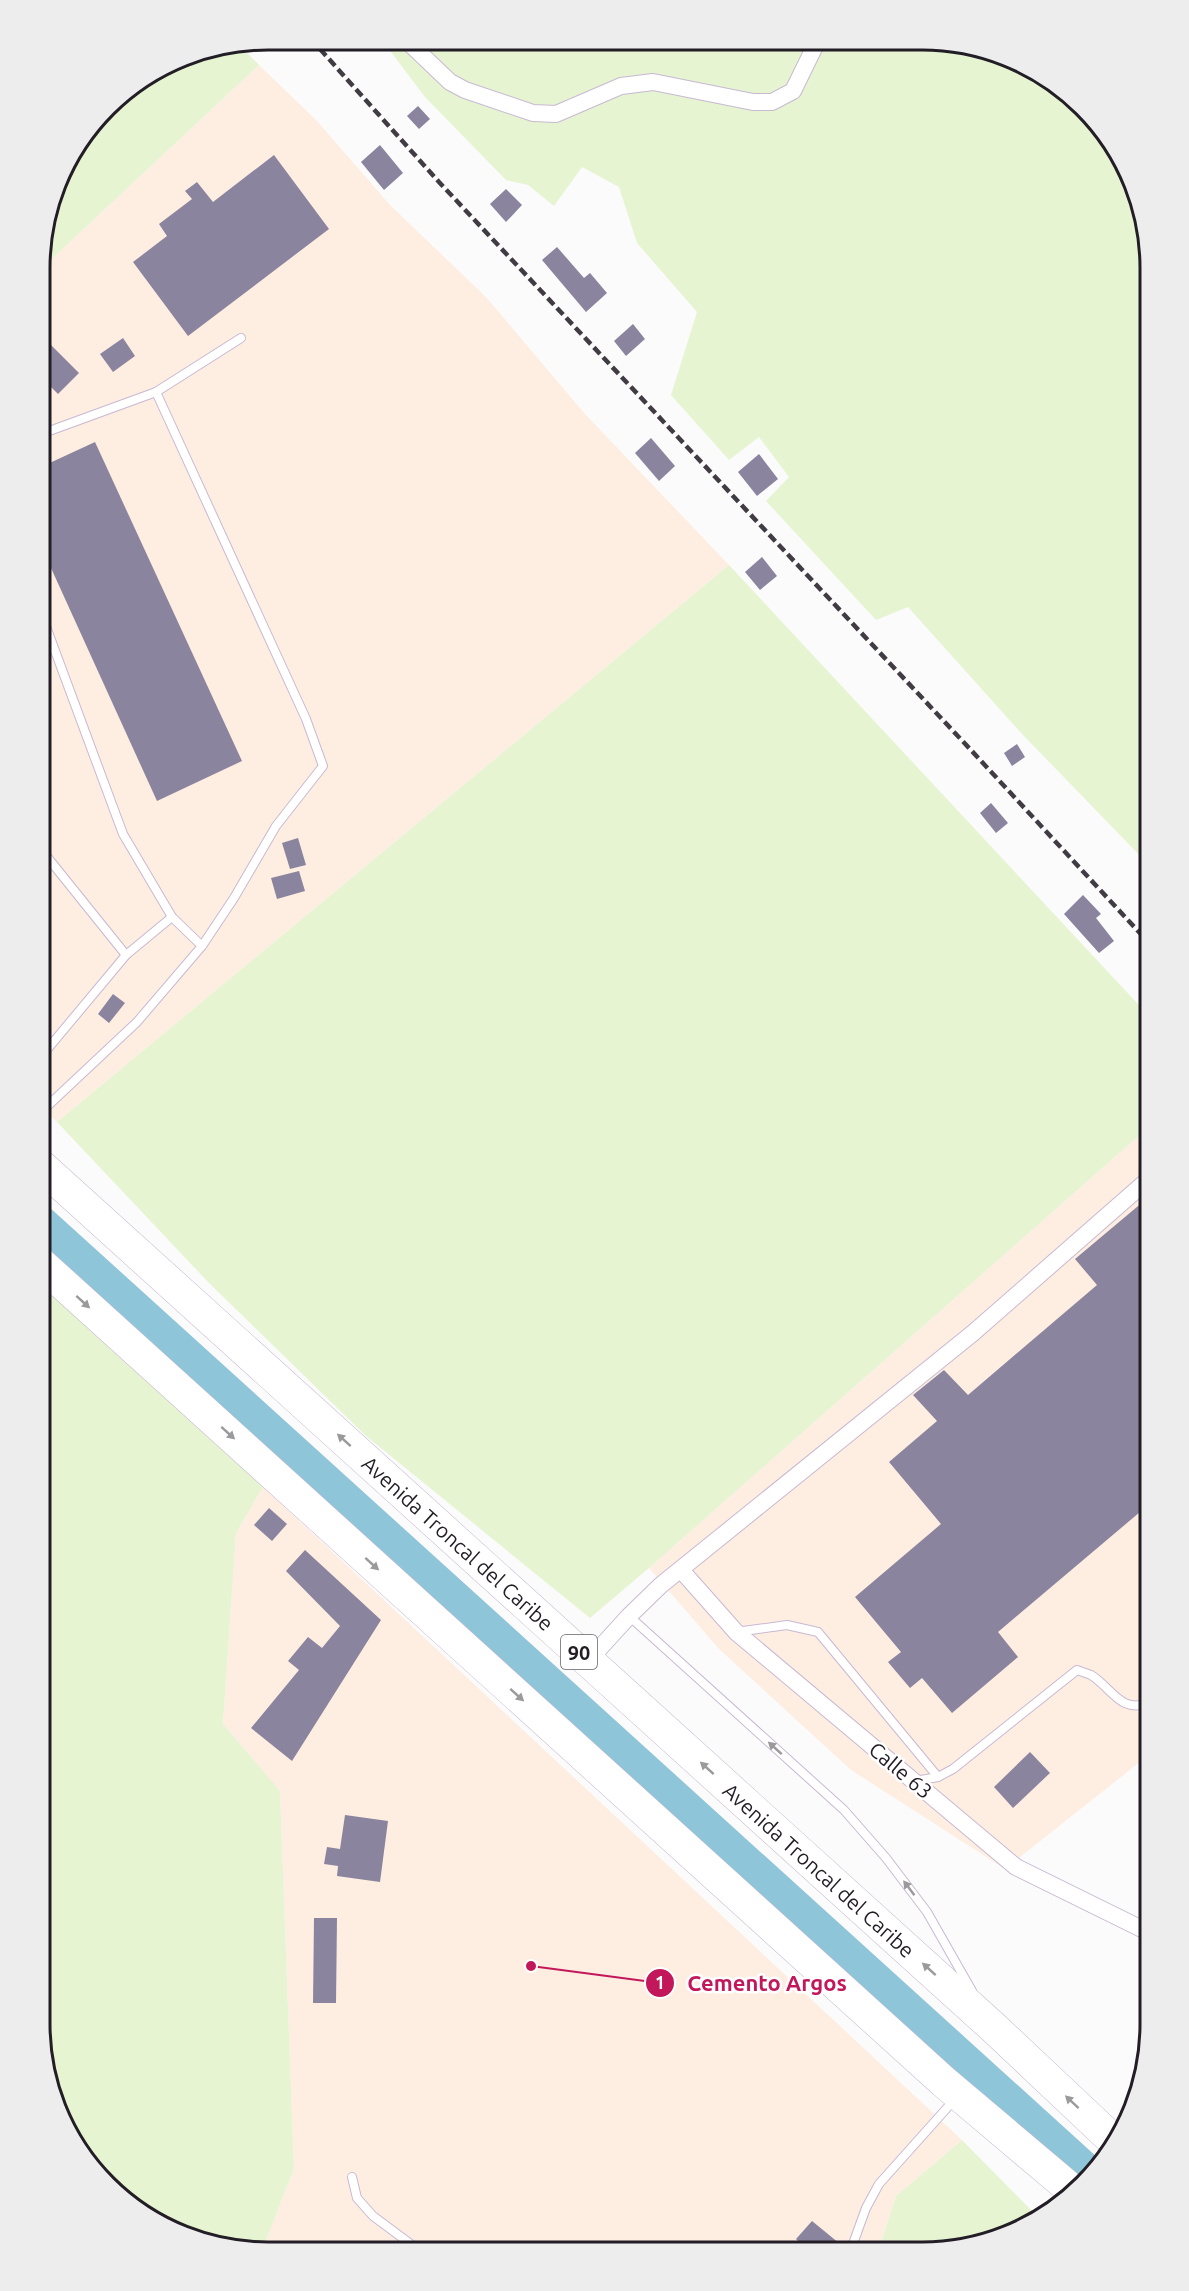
<svg xmlns="http://www.w3.org/2000/svg" width="1189" height="2291" viewBox="0 0 1189 2291" font-family="Ubuntu,sans-serif">
	<rect width="100%" height="100%" fill="#fbfbfb"/>
	<g fill="#feeee2">
		<polygon points="259,65 316,120 390,205 486,297 585,414 729,565 57,1122 40,1107 41,269"/>
		<polygon points="1150,1126 1150,1754 1005,1869 851,1770 719,1649 649,1568"/>
		<polygon points="263,1487 962,2140 896,2196 878,2252 262,2250 294,2169 280,1792 223,1724 236,1533"/>
	</g>
	<g fill="#e6f4d2">
		<polygon points="382,40 966,43 1023,63 1072,96 1112,141 1138,194 1150,268 1150,866 1023,735 908,607 876,620 766,501 789,477 759,437 729,460 671,395 697,312 637,243 619,187 582,167 554,206 528,185 506,180 425,97"/>
		<polygon points="239,45 259,65 41,269 41,238 63,166 117,96 180,56"/>
		<polygon points="729,565 1150,1017 1150,1126 649,1568 590,1618 366,1436 209,1283 57,1122"/>
		<polygon points="40,1282 263,1487 236,1533 223,1724 280,1791 294,2169 262,2250 237,2250 167,2229 117,2196 77,2150 51,2097 39,2023"/>
		<polygon points="962,2140 1039,2218 995,2240 921,2252 878,2252 896,2196"/>
	</g>
	<g fill="none" stroke-linecap="round" stroke-linejoin="round">
		<polyline stroke="#8ec5d9" stroke-width="36" points="40,1223 1090,2175"/>
	</g>
	<g fill="#8a849e">
		<polygon points="418,106 430,119 419,129 407,116"/>
		<polygon points="380,145 403,173 384,190 361,162"/>
		<polygon points="274,155 329,229 188,336 133,262 167,236 159,224 192,199 185,191 197,182 213,202"/>
		<polygon points="506,189 522,205 506,222 490,204"/>
		<polygon points="557,247 584,278 590,273 607,293 586,312 542,260"/>
		<polygon points="633,324 645,339 626,356 614,341"/>
		<polygon points="41,335 79,373 58,394 41,377"/>
		<polygon points="123,338 135,356 113,372 100,354"/>
		<polygon points="651,438 675,466 659,481 635,453"/>
		<polygon points="95,442 242,761 157,801 41,546 41,467"/>
		<polygon points="759,454 778,479 757,496 738,472"/>
		<polygon points="762,557 777,576 760,590 745,572"/>
		<polygon points="1017,744 1025,757 1012,766 1004,753"/>
		<polygon points="991,803 1008,823 996,833 980,813"/>
		<polygon points="298,838 306,865 290,869 282,843"/>
		<polygon points="299,871 305,891 277,899 271,878"/>
		<polygon points="1083,895 1101,914 1096,918 1114,941 1099,953 1064,914"/>
		<polygon points="113,994 125,1003 109,1023 98,1014"/>
		<polygon points="1150,1196 1150,1523 1140,1512 998,1632 1018,1657 952,1713 922,1678 910,1688 888,1662 901,1652 855,1597 941,1524 889,1462 937,1421 913,1395 944,1370 968,1395 1097,1285 1075,1259"/>
		<polygon points="269,1508 287,1524 272,1541 254,1525"/>
		<polygon points="305,1550 381,1620 292,1761 251,1728 299,1670 288,1661 308,1637 322,1648 340,1626 286,1571"/>
		<polygon points="1030,1752 1050,1773 1013,1808 994,1787"/>
		<polygon points="345,1815 388,1821 380,1882 337,1876 338,1866 324,1864 327,1847 340,1849"/>
		<polygon points="314,1918 337,1918 336,2003 313,2003"/>
		<polygon points="812,2221 845,2248 844,2252 809,2252 796,2239"/>
	</g>
	<g fill="none" stroke-linecap="round" stroke-linejoin="round">
		<g stroke="#c8b9d2" stroke-width="10">
			<g id="lane">
				<polyline points="41,434 156,392 241,338"/>
				<polyline points="41,613 123,834 172,917 202,946"/>
				<polyline points="40,848 126,955"/>
				<polyline points="40,1058 126,955 172,917"/>
				<polyline points="40,1113 137,1022 202,946 234,898 276,826 323,766 306,719 156,392"/>
				<polyline points="629,1616 844,1810 886,1858 927,1912 972,1991"/>
				<polyline points="736,1632 787,1625 818,1632 938,1777"/>
				<path d="M915 1781 938 1777 953 1769 1077 1670C1082 1672 1087 1673 1091 1675 1112 1688 1121 1715 1150 1702"/>
				<polyline points="352,2177 357,2198 373,2216 420,2251"/>
				<polyline points="850,2252 866,2208 879,2184 955,2099"/>
			</g>
		</g>
		<g stroke="#c8b9d2" stroke-width="18">
			<g id="street">
				<polyline points="406,40 450,82 465,90 533,113 556,114 621,86 653,82 753,102 772,102 793,91 817,42"/>
				<polyline points="681,1570 736,1632 1016,1867 1150,1933"/>
				<polyline points="588,1661 629,1616 661,1585 973,1333 1150,1178"/>
			</g>
		</g>
		<g stroke="#c8b9d2" stroke-width="33">
			<g id="highway">
				<polyline points="40,1165 994,2028 1115,2142"/>
				<polyline points="40,1263 944,2082 1073,2191"/>
			</g>
		</g>
		<use href="#lane" stroke="#fff" stroke-width="8"/>
		<use href="#street" stroke="#fff" stroke-width="16"/>
		<use href="#highway" stroke="#fff" stroke-width="32"/>
		<polyline stroke="#413c43" stroke-width="4.5" stroke-dasharray="9 4.5" stroke-linecap="butt" points="311,39 439,182 970,749 1150,944"/>
	</g>
	<defs><path id="oneway-solid" d="M-6-.8H1V-3.2L6.5 0L1 3.2V.8H-6Z" transform="scale(1.5)"/></defs>
	<g fill="#9c999d">
		<use href="#oneway-solid" transform="translate(83 1302) rotate(42)"/>
		<use href="#oneway-solid" transform="translate(228 1433) rotate(42)"/>
		<use href="#oneway-solid" transform="translate(344 1440) rotate(-138)"/>
		<use href="#oneway-solid" transform="translate(372 1564) rotate(42)"/>
		<use href="#oneway-solid" transform="translate(517 1695) rotate(42)"/>
		<use href="#oneway-solid" transform="translate(775 1748) rotate(-138)"/>
		<use href="#oneway-solid" transform="translate(707 1768) rotate(-138)"/>
		<use href="#oneway-solid" transform="translate(909 1888) rotate(-127)"/>
		<use href="#oneway-solid" transform="translate(929 1969) rotate(-138)"/>
		<use href="#oneway-solid" transform="translate(1072 2102) rotate(-137)"/>
	</g>
	<g text-anchor="middle" dominant-baseline="central" stroke-width="5" stroke-linejoin="round" paint-order="stroke">
		<rect fill="#fff" stroke="#656167" stroke-width="1.5" x="561" y="1635" width="36" height="34" rx="4.5"/>
		<g font-size="20" font-weight="bold" fill="#231d26">
			<text x="579" y="1652">90</text>
		</g>
		<g font-size="21" fill="#231d26" stroke="#fff">
			<text transform="translate(458 1543) rotate(42)">Avenida Troncal del Caribe</text>
			<text transform="translate(901 1770) rotate(40)">Calle 63</text>
			<text transform="translate(819 1870) rotate(42)">Avenida Troncal del Caribe</text>
		</g>
	</g>
	<path d="M0 0H1189V2291H0ZM268 50H922A218 218 0 0 1 1140 268V2024A218 218 0 0 1 922 2242H268A218 218 0 0 1 50 2024V268A218 218 0 0 1 268 50Z" fill="#ededee" fill-rule="evenodd"/>
	<path fill="none" stroke="#231d26" stroke-width="3" d="M268 50H922A218 218 0 0 1 1140 268V2024A218 218 0 0 1 922 2242H268A218 218 0 0 1 50 2024V268A218 218 0 0 1 268 50Z"/>
	<path fill="none" stroke="#c2185b" stroke-width="2" d="M531 1966L660 1983"/>
	<g fill="#c2185b" stroke="#fff" stroke-width="2">
		<circle cx="531" cy="1966" r="6"/>
		<circle cx="660" cy="1983" r="15"/>
	</g>
	<g font-size="18" text-anchor="middle" font-weight="bold" fill="#fff">
		<text x="660" y="1989">1</text>
	</g>
	<g font-size="22" text-anchor="middle" font-weight="bold" fill="#c2185b" stroke="#fff" stroke-width="5" stroke-linejoin="round" paint-order="stroke">
		<text x="767" y="1991">Cemento Argos</text>
	</g>
</svg>
